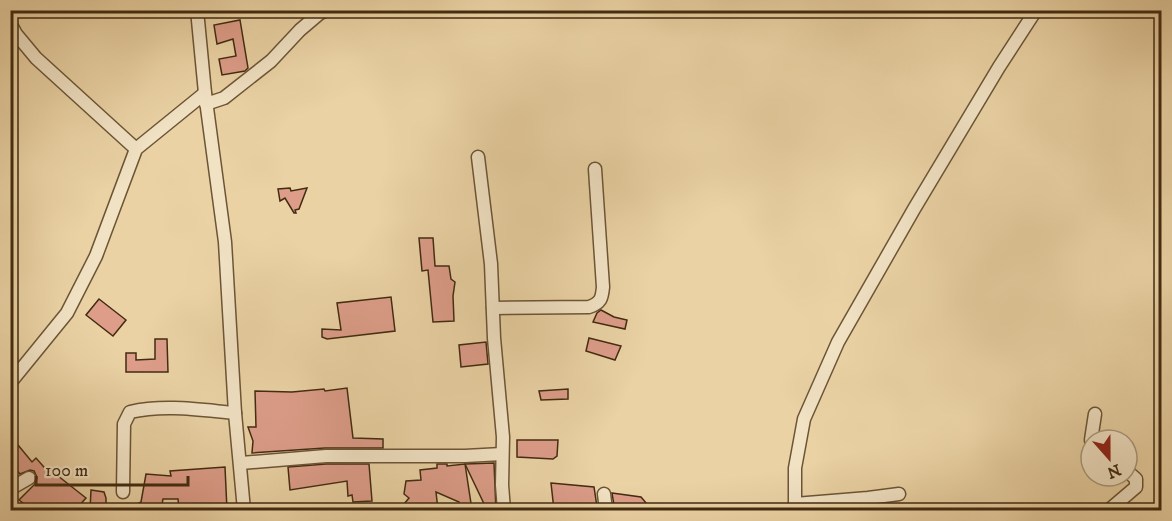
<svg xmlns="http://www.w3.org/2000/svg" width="1172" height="521" viewBox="0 0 1172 521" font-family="'IM FELL DW Pica',serif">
	<rect width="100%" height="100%" fill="#ead2a4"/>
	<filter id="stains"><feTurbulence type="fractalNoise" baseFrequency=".00333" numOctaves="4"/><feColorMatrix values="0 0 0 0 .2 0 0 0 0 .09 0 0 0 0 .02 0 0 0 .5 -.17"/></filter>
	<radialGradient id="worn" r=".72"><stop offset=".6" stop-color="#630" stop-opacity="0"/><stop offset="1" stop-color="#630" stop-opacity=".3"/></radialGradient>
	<g fill="#dd9d89" stroke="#422b11" stroke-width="1.5">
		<polygon points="240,20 248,68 245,71 222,75 219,59 236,56 233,39 217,44 214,25"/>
		<polygon points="290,188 291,191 307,188 299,209 295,210 296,213 294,213 285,198 280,201 278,189"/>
		<polygon points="419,238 433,238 435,266 449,266 451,279 455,282 453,296 454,321 433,322 428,270 422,271"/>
		<polygon points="391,297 395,331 327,339 322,337 322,329 341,330 337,303"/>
		<polygon points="99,299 126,320 113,336 86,315"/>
		<polygon points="601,310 614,317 627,320 625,329 593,322 597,313"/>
		<polygon points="589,338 621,346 615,360 586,351"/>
		<polygon points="155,339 167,339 168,372 126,372 126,353 136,353 136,360 155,359"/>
		<polygon points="486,342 488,364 461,367 459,345"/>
		<polygon points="347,388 353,438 383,439 383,448 325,448 252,453 253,441 248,427 256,427 255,391 292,392 324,389 325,391"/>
		<polygon points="568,389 568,399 541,400 539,391"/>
		<polygon points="517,440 558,440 557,456 553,459 517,457"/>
		<polygon points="18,445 32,462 36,458 51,475 53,472 86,498 75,510 32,510 19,500 36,483 37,477 34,471 30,470 20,474 10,462 10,452"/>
		<polygon points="494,463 496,510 487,510 465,464"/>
		<polygon points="326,464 369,464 372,501 353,502 352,495 348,496 347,481 290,490 288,467"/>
		<polygon points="437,464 447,464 447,466 465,464 472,510 460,510 459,502 436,492 438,510 405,510 404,504 409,498 404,494 406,481 421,480 420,470 437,468"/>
		<polygon points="225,467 227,510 179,510 178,499 163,499 161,510 127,510 141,502 146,474 171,476 170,471"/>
		<polygon points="551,483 594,487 597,507 595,507 596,510 554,510"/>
		<polygon points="91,490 104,492 106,498 106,510 90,510"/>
		<polygon points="612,493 641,497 647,504 644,510 614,505"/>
	</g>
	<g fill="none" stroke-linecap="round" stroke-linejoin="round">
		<g stroke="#6c5536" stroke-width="15">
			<g id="street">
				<polyline points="197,10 205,93 225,242 235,413 244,510"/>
				<polyline points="10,23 16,34 36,58 136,149"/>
				<polyline points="206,104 224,98 271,61 300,30 320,13 327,10"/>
				<polyline points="478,157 491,264 494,338 503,437 502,485 504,510"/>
				<path d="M493 308 589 307C601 303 602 298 603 287L595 169"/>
				<polyline points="10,383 67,313 96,256 136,149 205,93"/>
				<polyline points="1091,440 1095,414"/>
				<polyline points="241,463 326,456 465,456 502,454"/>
				<polyline points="10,489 29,478"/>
				<path d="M123 492 124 424 130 412C164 404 201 410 235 413"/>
				<polyline points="604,494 606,510"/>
				<polyline points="795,504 868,498 899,494"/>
				<polyline points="795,510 795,468 804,419 838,342 914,209 999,67 1036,10"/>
				<polyline points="1109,510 1136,487 1136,479 1127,471"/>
			</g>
		</g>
		<use href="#street" stroke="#f1e2c4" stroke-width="12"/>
	</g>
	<rect width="1172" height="521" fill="none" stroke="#ead2a4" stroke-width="36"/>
	<rect x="12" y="12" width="1148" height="497" fill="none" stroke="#422b11" stroke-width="3"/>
	<rect x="18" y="18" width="1136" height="485" fill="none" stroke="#422b11" stroke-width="1.5"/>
	<g transform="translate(1109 458) rotate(159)"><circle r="28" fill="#f1e2c4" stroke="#ab997c" stroke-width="1.5"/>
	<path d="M0-4.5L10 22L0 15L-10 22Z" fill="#8f2418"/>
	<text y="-9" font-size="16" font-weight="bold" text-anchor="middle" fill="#422b11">N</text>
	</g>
	<path d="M36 476v9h152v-9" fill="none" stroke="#422b11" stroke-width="3"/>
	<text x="45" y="476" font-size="18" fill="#422b11" stroke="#f1e2c4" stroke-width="4.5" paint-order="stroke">100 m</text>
	<rect width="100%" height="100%" filter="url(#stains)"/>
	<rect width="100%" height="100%" fill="url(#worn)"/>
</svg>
